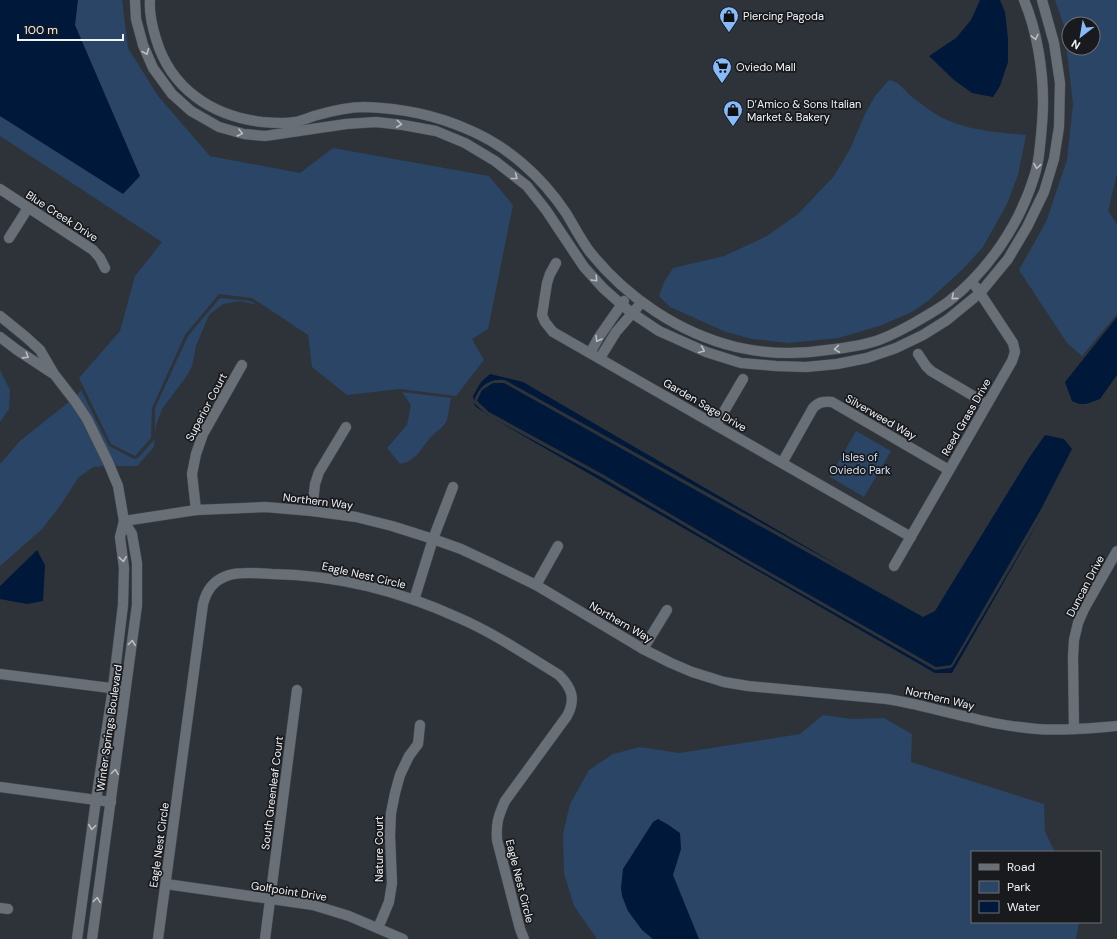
<svg xmlns="http://www.w3.org/2000/svg" width="1117" height="939" viewBox="0 0 1117 939" font-family="'DM Sans',sans-serif">
	<rect width="100%" height="100%" fill="#2d3339"/>
	<g fill="#2a4565" fill-rule="evenodd">
		<polygon points="0,0 122,0 128,48 158,96 210,156 300,173 333,148 489,176 513,205 488,329 472,339 484,360 456,396 400,389 347,395 312,367 308,335 252,298 219,294 185,335 152,408 151,438 135,456 111,444 79,378 120,331 135,276 162,242 0,136"/>
		<path d="M1055 0H1117V174L1108 211 1117 224V314L1082 356 1067 343 1019 270 1046 222 1067 160 1073 104 1064 26ZM1069 24H1093V48H1069Z"/>
		<path d="M889 80C900 82 903 89 911 96 917 101 924 106 931 111 958 130 994 132 1026 135L1018 175 1007 204 983 247 963 269 928 301 912 312 882 325 839 338 788 343 752 339 726 332 670 307 659 296 664 282 673 268 724 256 767 236 798 214 834 176 850 149 865 114 875 96Z"/>
		<polygon points="220,298 251,301 257,305 240,301 223,304 209,315 196,346 192,366 186,377 162,409 156,425 154,447 137,466 114,466 76,396 81,390 109,446 134,459 138,458 154,440 155,437 155,408 188,336"/>
		<polygon points="0,370 10,390 9,409 0,422"/>
		<path d="M402 392 451 398C450 404 448 415 447 420 444 427 437 431 432 436 419 449 420 459 400 464L387 448 407 425 411 405Z"/>
		<polygon points="70,401 83,422 106,466 93,467 78,478 60,506 42,529 0,566 0,464 20,441"/>
		<polygon points="856,431 891,451 864,497 830,477"/>
		<polygon points="823,715 852,719 884,718 912,734 911,762 1044,804 1045,831 1049,840 1055,852 972,852 972,922 1079,922 1076,939 597,939 574,906 564,873 563,834 570,804 589,770 613,754 640,747 679,753 800,734"/>
	</g>
	<g fill="#00183a">
		<polygon points="0,0 78,0 75,25 140,176 123,194 0,116"/>
		<polygon points="980,0 1000,0 1005,12 1008,39 1008,62 1000,86 993,97 972,93 954,80 929,56 956,38 971,20"/>
		<polygon points="1117,317 1117,375 1100,399 1086,404 1079,404 1072,401 1065,382"/>
		<path d="M490 374 523 382 846 570 505 380C489 378 479 386 474 401L473 396 481 382Z"/>
		<polygon points="493,383 504,383 923,617 935,611 1029,458 1045,435 1064,439 1072,449 1040,511 951,665 936,667 752,562 604,475 489,412 477,401 482,390"/>
		<polygon points="474,403 487,415 603,478 751,565 935,670 951,668 953,666 1042,515 952,673 935,673 489,416 475,406"/>
		<polygon points="37,550 45,565 43,601 27,604 0,599 0,586"/>
		<polygon points="658,819 667,824 680,833 681,849 673,875 699,939 653,939 642,930 628,911 622,896 621,888 623,869 653,822"/>
	</g>
	<g fill="none" stroke-linecap="round" stroke-linejoin="round">
		<g stroke="#4a4e54" stroke-width="11">
			<g id="minor">
				<polyline points="135,0 136,19 143,45 153,68 172,94 191,111 219,127 244,134 265,136 346,124 376,122 403,125 436,131 465,143 495,161 527,186 546,210 584,267 603,288 622,305 632,313 659,331 706,352 741,363 776,366 806,367 837,364 867,358 896,348 923,335 947,320 980,293 1008,259 1027,227 1044,192 1054,159 1059,127 1060,83 1054,43 1042,0"/>
				<path d="M150 0C149 13 152 26 156 39 171 89 212 116 262 122 273 123 285 124 295 122 301 121 308 118 314 116 331 111 348 107 365 107 401 108 435 115 467 129 508 146 542 177 566 213 574 226 581 240 590 252 627 298 679 333 736 347 767 354 796 355 827 350 845 348 862 346 879 340 895 334 911 325 926 316 933 312 941 307 948 302 989 270 1020 224 1035 174 1037 168 1038 161 1039 155 1041 137 1043 120 1043 102 1043 69 1037 31 1024 0"/>
				<polyline points="0,189 93,250 100,258 105,268"/>
				<polyline points="9,238 28,208"/>
				<polyline points="556,263 550,274 547,283 542,315 545,322 553,332 911,537"/>
				<polyline points="0,316 27,338 40,350 54,374 75,401 87,419 108,462 118,486 124,521 132,534 137,563 137,605 92,939"/>
				<polyline points="0,337 17,350 52,373"/>
				<polyline points="590,353 599,337 624,301"/>
				<polyline points="918,354 926,366 931,371 987,404"/>
				<polyline points="600,358 616,332 642,302"/>
				<polyline points="716,425 743,379"/>
				<path d="M782 463 813 408C819 402 823 401 832 402L949 470"/>
				<polyline points="196,510 192,474 196,454 203,434 242,365"/>
				<polyline points="312,511 315,484 319,472 346,427"/>
				<path d="M124 521 196 510 265 507 312 511 356 517 392 526 433 539 461 549 493 564 536 585 643 649 671 663 692 672 724 682 748 686 887 699C914 703 940 711 968 717 990 723 1014 727 1037 729 1063 731 1091 728 1117 726"/>
				<polyline points="894,566 1012,361 1015,352 1013,343 976,287"/>
				<polyline points="536,585 558,546"/>
				<polyline points="414,600 433,539 453,487"/>
				<polyline points="643,649 667,610"/>
				<polyline points="0,674 118,689"/>
				<polyline points="1074,729 1073,657 1074,640 1078,623 1084,609 1117,551"/>
				<polyline points="0,787 111,802"/>
				<polyline points="166,884 313,905 349,916 403,939"/>
				<polyline points="0,908 8,909"/>
				<polyline points="378,928 389,902 392,883 390,835 391,813 395,793 400,775 409,756 418,744 420,725"/>
				<polyline points="77,939 96,800 113,688 123,605 124,568 120,537 124,521"/>
				<path d="M158 939 203 604C204 601 205 597 207 593 220 568 249 573 272 574 337 575 400 591 459 618 494 633 526 655 559 675 572 688 576 699 567 716L505 801C498 817 496 823 497 840L520 929 524 939"/>
				<polyline points="265,939 297,690"/>
			</g>
		</g>
		<use href="#minor" stroke="#696f77" stroke-width="10"/>
	</g>
	<defs><path id="oneway-chevron" d="M-2-3.5L2.5 0L-2 3.5" fill="none" stroke-width="1.6" stroke-linecap="round" stroke-linejoin="round"/></defs>
	<g stroke="#babec4">
		<use href="#oneway-chevron" transform="translate(1035 37) rotate(76)"/>
		<use href="#oneway-chevron" transform="translate(146 52) rotate(67)"/>
		<use href="#oneway-chevron" transform="translate(399 124) rotate(6)"/>
		<use href="#oneway-chevron" transform="translate(240 133) rotate(14)"/>
		<use href="#oneway-chevron" transform="translate(1037 166) rotate(99)"/>
		<use href="#oneway-chevron" transform="translate(515 177) rotate(38)"/>
		<use href="#oneway-chevron" transform="translate(595 279) rotate(47)"/>
		<use href="#oneway-chevron" transform="translate(954 297) rotate(140)"/>
		<use href="#oneway-chevron" transform="translate(598 339) rotate(121)"/>
		<use href="#oneway-chevron" transform="translate(837 349) rotate(172)"/>
		<use href="#oneway-chevron" transform="translate(702 350) rotate(23)"/>
		<use href="#oneway-chevron" transform="translate(26 356) rotate(32)"/>
		<use href="#oneway-chevron" transform="translate(123 559) rotate(83)"/>
		<use href="#oneway-chevron" transform="translate(132 643) rotate(-83)"/>
		<use href="#oneway-chevron" transform="translate(115 772) rotate(-82)"/>
		<use href="#oneway-chevron" transform="translate(92 827) rotate(98)"/>
		<use href="#oneway-chevron" transform="translate(97 900) rotate(-82)"/>
	</g>
	<defs>
		<g id="shop-pin" transform="scale(1)"><path d="M0 17L-7.5 6A9.5 9.5 0 1 1 7.5 6Z" fill="#86bbfb" stroke="#181a1d"/><path d="M-5-2.5h2.3a2.7 3.5 0 0 1 5.4 0H5L5.5 6h-11ZM-1.5-2.5h3a1.5 2.3 0 0 0-3 0Z" fill="#111"/></g>
		<g id="supermarket-pin" transform="scale(1)"><path d="M0 17L-7.5 6A9.5 9.5 0 1 1 7.5 6Z" fill="#86bbfb" stroke="#181a1d"/><path d="M-6-5.5h2.5l.6 2H6L4.5 2H-2.5L-4.4-4H-6ZM-1.5 3.2a1.3 1.3 0 1 0 .1 0ZM3 3.2a1.3 1.3 0 1 0 .1 0Z" fill="#111"/></g>
	</defs>
	<g fill-rule="evenodd">
		<use href="#shop-pin" x="729" y="16"/>
		<use href="#supermarket-pin" x="722" y="67"/>
		<use href="#shop-pin" x="733" y="110"/>
	</g>
	<g text-anchor="middle" dominant-baseline="central" stroke-width="3.5" stroke-linejoin="round" paint-order="stroke">
		<g font-size="11" fill="#f0f3f8" stroke="#181a1d" text-anchor="start">
			<text x="743" y="16">Piercing Pagoda</text>
			<text x="736" y="67">Oviedo Mall</text>
			<text x="747" y="104">D’Amico &amp; Sons Italian<tspan x="747" dy="13">Market &amp; Bakery</tspan></text>
		</g>
		<g font-size="11" fill="#f0f3f8" stroke="#181a1d">
			<text transform="translate(62 216) rotate(33)">Blue Creek Drive</text>
			<text transform="translate(705 405) rotate(30)">Garden Sage Drive</text>
			<text transform="translate(206 407) rotate(-62)">Superior Court</text>
			<text transform="translate(881 417) rotate(30)">Silverweed Way</text>
			<text transform="translate(966 417) rotate(-60)">Reed Grass Drive</text>
			<text transform="translate(318 501) rotate(7)">Northern Way</text>
			<text transform="translate(364 575) rotate(13)">Eagle Nest Circle</text>
			<text transform="translate(1085 586) rotate(-62)">Duncan Drive</text>
			<text transform="translate(621 622) rotate(30)">Northern Way</text>
			<text transform="translate(940 698) rotate(13)">Northern Way</text>
			<text transform="translate(109 728) rotate(-82)">Winter Springs Boulevard</text>
			<text transform="translate(272 793) rotate(-83)">South Greenleaf Court</text>
			<text transform="translate(159 845) rotate(-82)">Eagle Nest Circle</text>
			<text transform="translate(379 849) rotate(-90)">Nature Court</text>
			<text transform="translate(520 881) rotate(76)">Eagle Nest Circle</text>
			<text transform="translate(289 891) rotate(9)">Golfpoint Drive</text>
		</g>
		<g font-size="11" fill="#d3e0ef" stroke="#181a1d">
			<text x="860" y="457">Isles of<tspan x="860" dy="13">Oviedo Park</tspan></text>
		</g>
	</g>
	<rect x="971" y="851" width="130" height="72" fill="#181a1d" stroke="#6e7175"/>
	<rect x="979" y="864" width="20" height="6" fill="#696f77" stroke="#6e7175"/>
	<text x="1007" y="871" font-size="12" fill="#f0f3f8">Road</text>
	<rect x="979" y="881" width="20" height="12" fill="#2a4565" stroke="#6e7175"/>
	<text x="1007" y="891" font-size="12" fill="#f0f3f8">Park</text>
	<rect x="979" y="901" width="20" height="12" fill="#00183a" stroke="#6e7175"/>
	<text x="1007" y="911" font-size="12" fill="#f0f3f8">Water</text>
	<g transform="translate(1081 36) rotate(211)"><circle r="19" fill="#181a1d" stroke="#6e7175"/>
	<path d="M0-3L7 15L0 10L-7 15Z" fill="#86bbfb"/>
	<text y="-6" font-size="11" font-weight="bold" text-anchor="middle" fill="#f0f3f8">N</text>
	</g>
	<path d="M18 34v6h105v-6" fill="none" stroke="#f0f3f8" stroke-width="2"/>
	<text x="24" y="34" font-size="12" fill="#f0f3f8" stroke="#181a1d" stroke-width="3" paint-order="stroke">100 m</text>
</svg>
